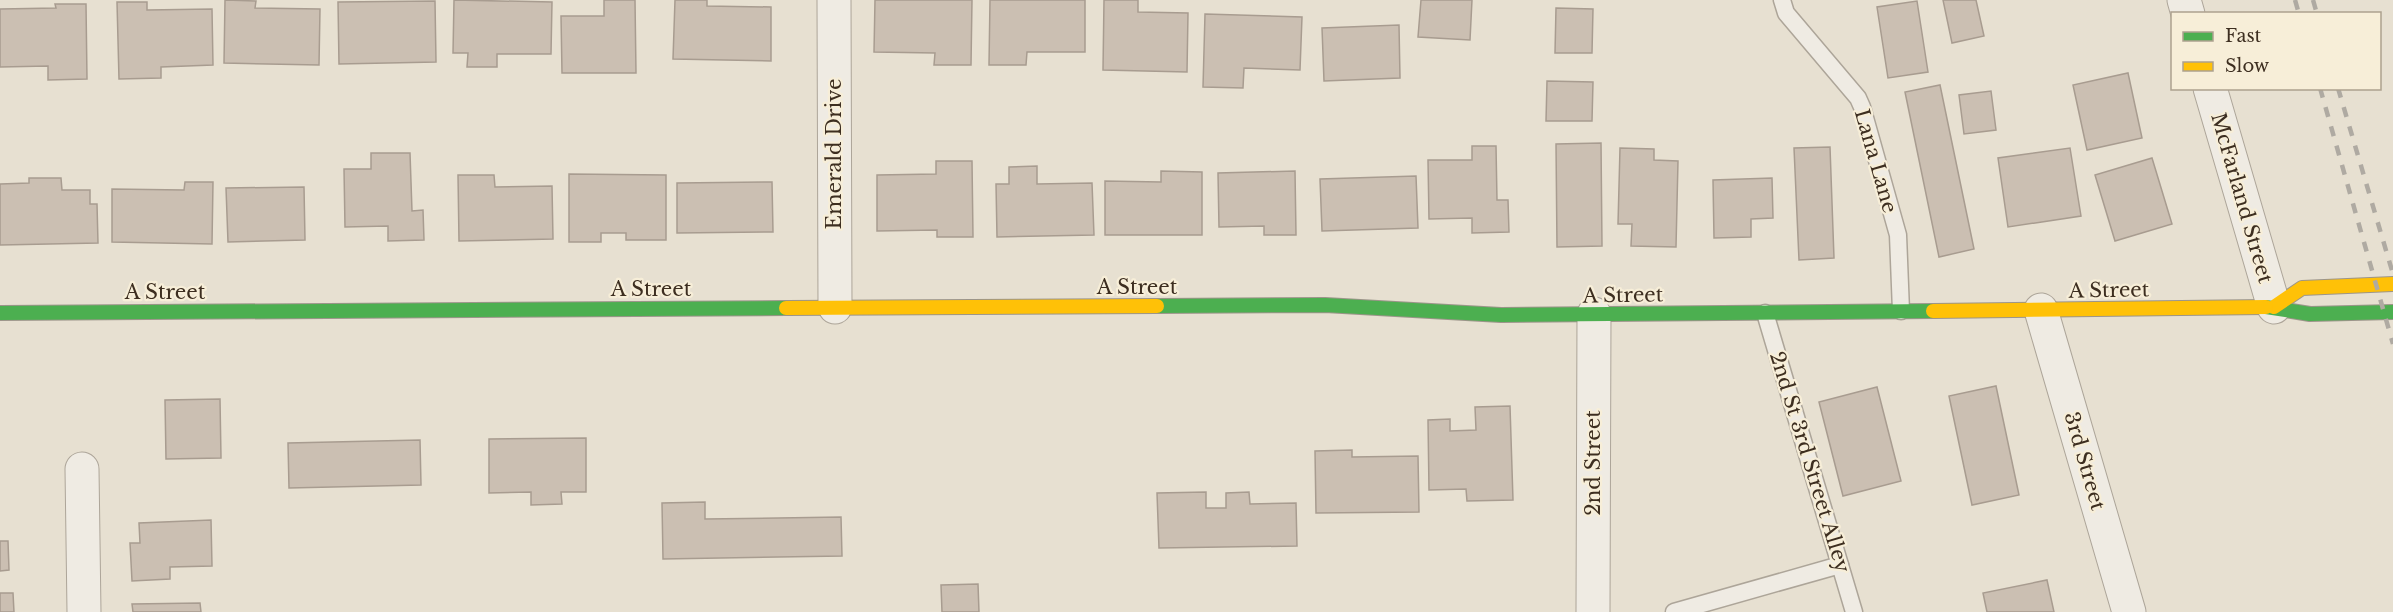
<svg xmlns="http://www.w3.org/2000/svg" width="2393" height="612" viewBox="0 0 2393 612" font-family="'Libre Baskerville',serif">
	<rect width="100%" height="100%" fill="#e7e0d1"/>
	<g fill="#cbbfb2" stroke="#a89c90" stroke-width="1.5">
		<polygon points="225,0 256,1 255,8 320,9 319,65 224,63"/>
		<polygon points="454,0 552,2 551,54 497,54 497,67 467,67 468,53 453,53"/>
		<polygon points="604,0 635,0 636,73 562,73 561,16 604,16"/>
		<polygon points="675,0 707,0 707,6 771,7 771,61 673,59"/>
		<polygon points="875,0 972,0 971,65 934,65 935,53 874,52"/>
		<polygon points="990,0 1085,0 1085,52 1027,52 1026,65 989,65"/>
		<polygon points="1104,0 1138,0 1138,12 1188,13 1187,72 1103,70"/>
		<polygon points="1421,0 1472,0 1470,40 1418,37"/>
		<polygon points="1943,0 1976,0 1984,36 1952,43"/>
		<polygon points="435,1 436,62 339,64 338,2"/>
		<polygon points="1917,1 1928,72 1888,78 1877,7"/>
		<polygon points="117,2 147,2 147,10 212,9 213,65 161,67 161,78 119,79"/>
		<polygon points="55,4 86,4 87,79 48,80 48,66 0,67 0,9 56,8"/>
		<polygon points="1556,8 1593,9 1592,53 1555,53"/>
		<polygon points="1205,14 1302,17 1300,70 1244,68 1243,88 1203,87"/>
		<polygon points="1399,25 1400,78 1324,81 1322,28"/>
		<polygon points="2128,73 2142,138 2087,150 2073,85"/>
		<polygon points="1547,81 1593,82 1592,121 1546,121"/>
		<polygon points="1940,85 1974,249 1939,257 1905,92"/>
		<polygon points="1991,91 1996,130 1964,134 1959,95"/>
		<polygon points="1601,143 1602,246 1557,247 1556,144"/>
		<polygon points="1472,146 1496,146 1497,200 1508,200 1509,232 1472,233 1472,218 1429,219 1428,160 1472,160"/>
		<polygon points="1830,147 1834,258 1799,260 1794,148"/>
		<polygon points="1620,148 1654,149 1654,160 1678,161 1676,247 1631,246 1632,224 1618,224"/>
		<polygon points="2070,148 2081,216 2008,227 1998,158"/>
		<polygon points="371,153 410,153 412,211 423,210 424,240 388,241 388,226 345,227 344,169 371,169"/>
		<polygon points="2152,158 2172,224 2115,241 2095,175"/>
		<polygon points="936,161 972,161 973,237 937,237 937,230 877,231 877,175 936,174"/>
		<polygon points="1037,166 1037,184 1092,183 1094,235 997,237 996,184 1009,184 1009,167"/>
		<polygon points="1161,171 1202,172 1202,235 1105,235 1105,181 1161,182"/>
		<polygon points="1295,171 1296,235 1264,235 1264,226 1219,227 1218,173"/>
		<polygon points="569,174 666,175 666,240 626,240 626,233 601,233 601,242 569,242"/>
		<polygon points="458,175 494,175 495,187 552,186 553,239 459,241"/>
		<polygon points="1416,176 1418,228 1322,231 1320,179"/>
		<polygon points="29,178 61,178 62,190 90,190 90,204 97,204 98,243 0,245 0,184 29,183"/>
		<polygon points="1772,178 1773,218 1751,219 1751,237 1714,238 1713,180"/>
		<polygon points="185,182 213,182 212,244 112,242 112,189 184,190"/>
		<polygon points="772,182 773,232 677,233 677,183"/>
		<polygon points="304,187 305,240 228,242 226,188"/>
		<polygon points="1996,386 2019,495 1972,505 1949,396"/>
		<polygon points="1877,387 1901,481 1843,496 1819,402"/>
		<polygon points="220,399 221,458 166,459 165,400"/>
		<polygon points="1510,406 1513,500 1467,501 1466,489 1429,490 1428,420 1450,419 1450,431 1476,430 1475,407"/>
		<polygon points="586,438 586,492 561,492 562,504 531,505 531,492 489,493 489,439"/>
		<polygon points="420,440 421,485 289,488 288,443"/>
		<polygon points="1352,450 1352,457 1418,456 1419,512 1316,513 1315,451"/>
		<polygon points="1206,492 1206,508 1226,508 1226,493 1249,492 1250,504 1296,503 1297,546 1159,548 1157,493"/>
		<polygon points="705,502 705,519 841,517 842,556 663,559 662,503"/>
		<polygon points="211,520 212,566 170,567 170,579 132,581 130,543 140,543 139,523"/>
		<polygon points="0,541 8,541 9,570 0,571"/>
		<polygon points="2047,580 2054,612 1987,612 1983,593"/>
		<polygon points="978,584 979,612 942,612 941,585"/>
		<polygon points="0,593 13,593 14,612 0,612"/>
		<polygon points="200,603 201,612 133,612 132,604"/>
	</g>
	<g fill="none" stroke-linecap="round" stroke-linejoin="round">
		<g stroke="#ada599" stroke-width="19">
			<g id="lane">
				<polyline points="1782,0 1786,13 1858,98 1862,107 1898,235 1901,311"/>
				<polyline points="1765,313 1854,612"/>
				<polyline points="1674,612 1840,565"/>
			</g>
		</g>
		<g stroke="#ada599" stroke-width="35">
			<g id="street">
				<polyline points="834,0 835,307"/>
				<polyline points="2184,0 2188,14"/>
				<polyline points="2210,88 2274,307"/>
				<polyline points="2041,310 2129,612"/>
				<polyline points="82,469 84,612"/>
				<polyline points="1593,612 1594,314"/>
			</g>
		</g>
		<g stroke="#9c958a" stroke-width="16">
			<g id="fast">
				<polyline points="1157,306 1325,305 1501,315 1933,311"/>
				<polyline points="2266,307 2310,314 2393,312"/>
				<polyline points="0,313 786,308"/>
			</g>
		</g>
		<g stroke="#9c958a" stroke-width="16">
			<g id="slow">
				<polyline points="2274,307 2302,288 2393,284"/>
				<polyline points="786,308 1157,306"/>
				<polyline points="1933,311 2266,307"/>
			</g>
		</g>
		<use href="#lane" stroke="#efebe3" stroke-width="16"/>
		<use href="#street" stroke="#efebe3" stroke-width="33"/>
		<use href="#fast" stroke="#4caf50" stroke-width="14"/>
		<use href="#slow" stroke="#ffc107" stroke-width="14"/>
		<g stroke="#afaaa2" stroke-width="4.5" stroke-dasharray="10 10" stroke-linecap="butt">
			<polyline points="2295,0 2299,14"/>
			<polyline points="2313,0 2317,14"/>
			<polyline points="2320,88 2393,344"/>
			<polyline points="2338,88 2393,274"/>
		</g>
	</g>
	<g text-anchor="middle" dominant-baseline="central" stroke-width="4.5" stroke-linejoin="round" paint-order="stroke">
		<g font-size="20" fill="#3d2e20" stroke="#f7eed8">
			<text transform="translate(834 154) rotate(-90)">Emerald Drive</text>
			<text transform="translate(1876 161) rotate(74)">Lana Lane</text>
			<text transform="translate(2242 198) rotate(74)">McFarland Street</text>
			<text x="1137" y="287">A Street</text>
			<text x="651" y="289">A Street</text>
			<text transform="translate(2109 290) rotate(-1)">A Street</text>
			<text x="165" y="292">A Street</text>
			<text transform="translate(1623 295) rotate(-1)">A Street</text>
			<text transform="translate(2085 461) rotate(74)">3rd Street</text>
			<text transform="translate(1810 462) rotate(73)">2nd St 3rd Street Alley</text>
			<text transform="translate(1593 463) rotate(-90)">2nd Street</text>
		</g>
	</g>
	<rect x="2171" y="12" width="210" height="78" fill="#f7eed8" stroke="#ada18e" stroke-width="1.5"/>
	<rect x="2183" y="32" width="30" height="9" fill="#4caf50" stroke="#ada18e" stroke-width="1.5"/>
	<text x="2225" y="42" font-size="18" fill="#3d2e20">Fast</text>
	<rect x="2183" y="62" width="30" height="9" fill="#ffc107" stroke="#ada18e" stroke-width="1.5"/>
	<text x="2225" y="72" font-size="18" fill="#3d2e20">Slow</text>
</svg>
